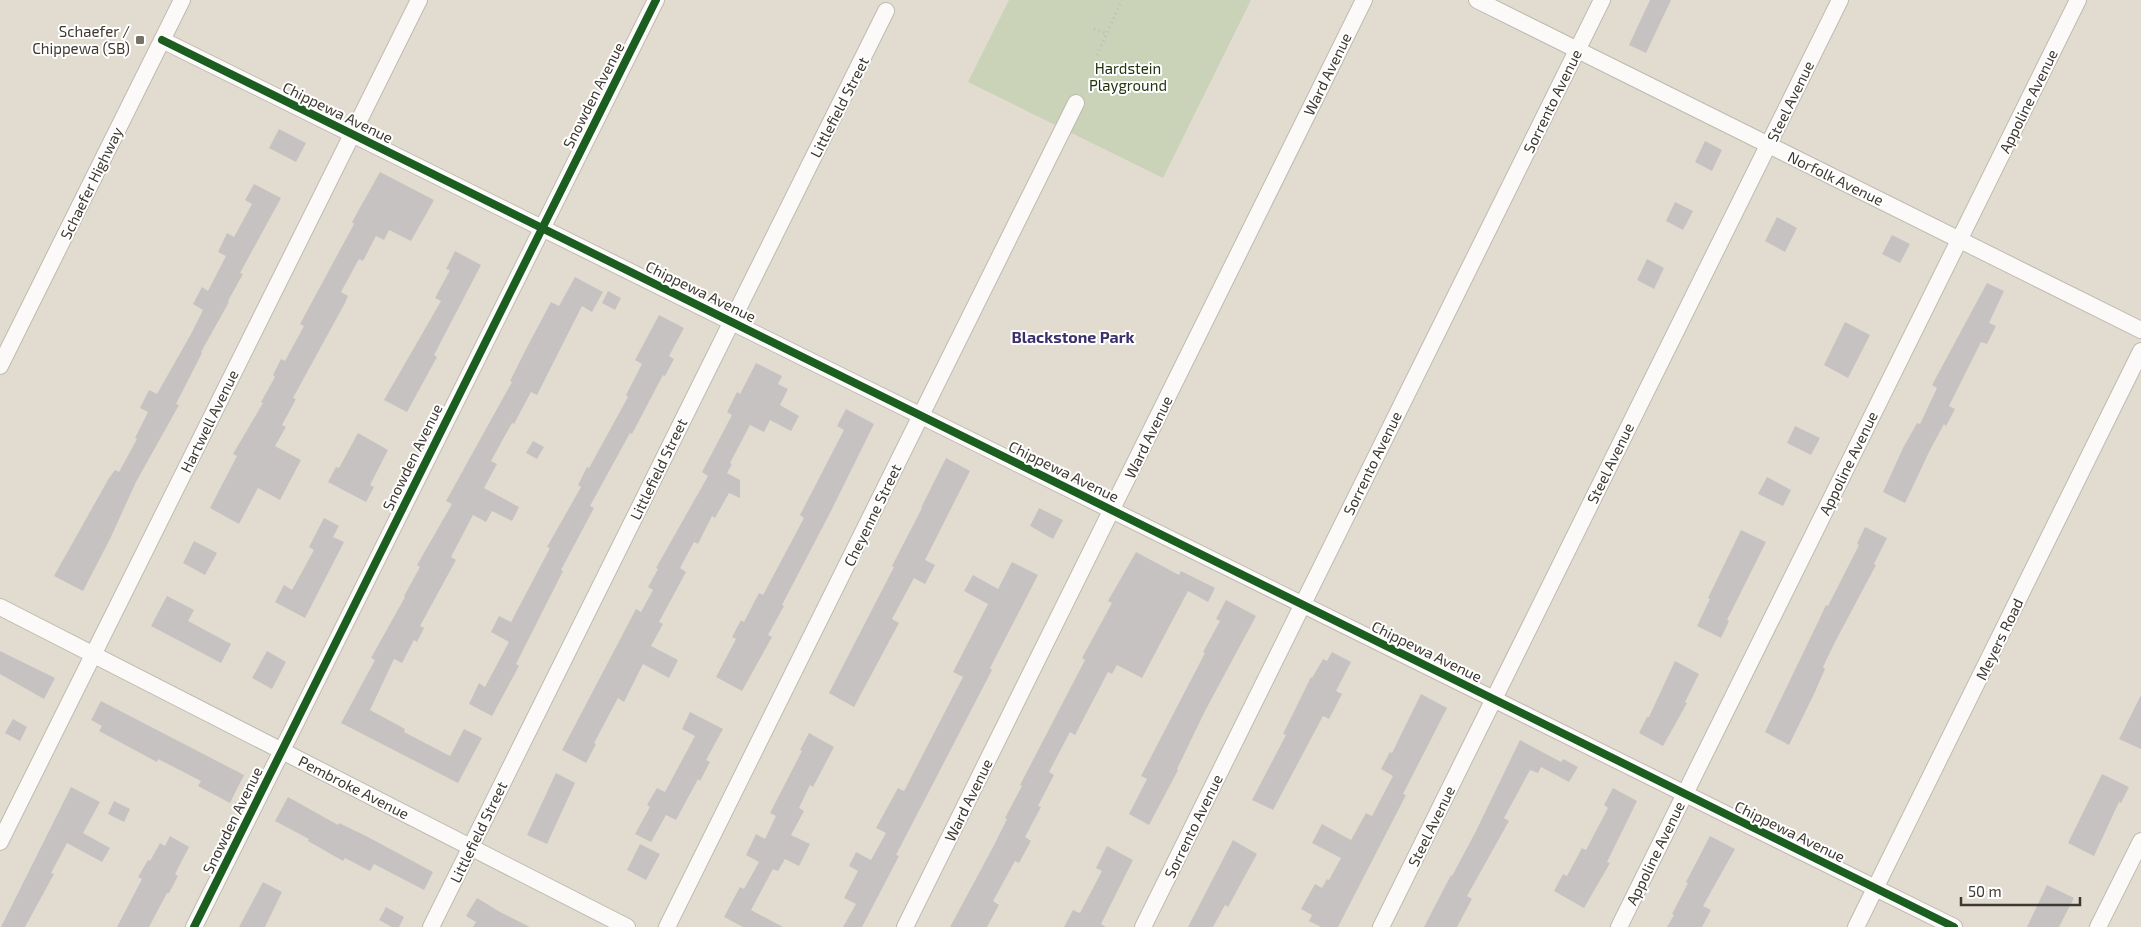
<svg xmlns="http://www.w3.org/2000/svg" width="2141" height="927" viewBox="0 0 2141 927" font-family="'Exo 2',sans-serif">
	<rect width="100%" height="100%" fill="#e2dcd0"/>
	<polygon fill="#cad2b8" points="1009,0 1251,0 1163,178 968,82"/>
	<g fill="#c6c2c1">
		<polygon points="1650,0 1671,0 1646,53 1629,45"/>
		<polygon points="279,129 306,143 296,162 269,148"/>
		<polygon points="1705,141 1722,150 1712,171 1695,162"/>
		<polygon points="380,172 434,200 411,241 389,230 384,240 376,236 363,261 359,259 341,292 348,296 345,303 293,398 296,399 282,425 286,427 275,446 301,460 280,500 258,488 239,524 210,508 237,456 233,454 263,403 261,402 275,377 273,375 281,359 285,361 304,326 300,324 354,224 352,222"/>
		<polygon points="254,184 281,198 240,273 243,274 228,301 229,302 201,352 202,353 176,404 179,405 136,482 110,539 83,591 54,576 109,478 115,470 119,472 137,439 135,438 148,412 140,408 149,390 157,394 191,334 203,310 193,304 202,287 208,291 226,256 218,252 227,233 234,237 252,204 245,200"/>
		<polygon points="1675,202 1693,211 1683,230 1666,221"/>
		<polygon points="1777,217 1797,228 1785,252 1765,241"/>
		<polygon points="1892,235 1910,244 1900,263 1882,254"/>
		<polygon points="455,251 481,265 434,355 437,357 407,412 384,400 441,301 435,298 450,270 446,269"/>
		<polygon points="1647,259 1664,268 1654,289 1637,280"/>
		<polygon points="575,277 603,292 592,312 582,306 537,395 531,392 514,424 512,423 491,461 497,464 484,488 519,507 512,521 492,511 486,522 473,515 451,557 456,560 420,626 424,628 417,642 414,640 402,663 394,659 370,710 405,729 404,732 450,756 464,729 482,738 458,783 341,723 375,660 371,658 405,597 404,596 420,567 417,565 452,504 446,501 512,382 510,381 525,351 551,302 559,306"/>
		<polygon points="1987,283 2004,291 1989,323 1996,326 1987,344 1981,342 1949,406 1955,409 1946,426 1944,424 1930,450 1905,503 1883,492 1903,448 1917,423 1920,424 1937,388 1932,385"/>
		<polygon points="608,291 621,298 615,310 602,303"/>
		<polygon points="659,315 684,328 669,356 674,359 665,376 663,375 632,434 630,433 590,506 594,508 561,570 563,571 516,664 519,666 492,716 469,704 479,683 485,687 509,642 491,632 499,616 511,622 550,548 547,547 581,487 578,485 587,467 589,468 628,397 626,395 642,364 635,360"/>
		<polygon points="1845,322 1870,335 1848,378 1824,365"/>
		<polygon points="756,363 782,376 778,384 788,389 780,405 799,416 791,431 770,420 764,432 750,425 730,463 732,464 727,473 740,480 740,498 729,493 715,518 712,516 698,544 694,542 680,568 686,572 659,622 663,624 651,646 678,660 669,678 643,664 624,702 618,698 594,743 596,744 586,763 562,750 636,609 641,612 653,590 648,587 658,569 656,568 708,476 702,472 732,415 727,412 737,392 740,394"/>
		<polygon points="846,409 874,424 831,511 782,605 784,606 768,635 772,637 742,691 716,677 736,639 732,637 741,620 744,622 759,593 763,595 804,518 800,515 844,430 837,426"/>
		<polygon points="1795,426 1820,438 1811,455 1787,443"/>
		<polygon points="358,433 388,450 370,485 374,487 366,502 328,482 336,467 339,468"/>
		<polygon points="533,441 544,447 537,459 526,453"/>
		<polygon points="946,458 970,471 925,560 935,565 925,584 914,578 892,619 899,623 854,707 829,693 894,567 892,566 922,508 921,508"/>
		<polygon points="1767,477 1791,490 1783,506 1758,494"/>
		<polygon points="1039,508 1063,520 1053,539 1030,526"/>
		<polygon points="324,518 339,526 333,537 344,542 305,618 275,602 284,585 292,590 314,550 309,547"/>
		<polygon points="1865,527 1887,538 1874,564 1876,565 1835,642 1823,667 1825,669 1814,694 1789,745 1765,732 1818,622 1826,605 1828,606 1859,545 1857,544"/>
		<polygon points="1741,530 1766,542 1727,620 1729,621 1721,638 1697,626 1710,599 1708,598"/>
		<polygon points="194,541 217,553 205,575 183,563"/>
		<polygon points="1136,552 1179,575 1181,571 1215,588 1208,602 1188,591 1142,678 1117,665 1112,674 1108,672 1075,735 1070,732 1049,772 1054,775 1038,806 1041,807 1025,837 1031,841 1019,863 1015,861 993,901 999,905 987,927 950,927 992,849 1007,819 1005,818 1022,786 1020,785 1085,660 1082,658 1112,603 1108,601"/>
		<polygon points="1012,562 1038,575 990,668 992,670 896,855 899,856 862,927 843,927 856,904 844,898 858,871 849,866 856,852 871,860 886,833 876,828 898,788 904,791 963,677 953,672 988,604 964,591 973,575 998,589"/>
		<polygon points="167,596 194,610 188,621 231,644 221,663 151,626"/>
		<polygon points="1226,600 1256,616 1205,711 1177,769 1178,770 1149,825 1129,814 1147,779 1141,776 1205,653 1203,652 1220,621 1216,619"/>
		<polygon points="0,651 55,678 44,699 0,674"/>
		<polygon points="267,651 286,662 272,689 252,678"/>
		<polygon points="1332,652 1351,662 1336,691 1342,694 1329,719 1323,716 1273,810 1252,800 1286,735 1283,734 1311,677 1312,678 1323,659 1327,661"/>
		<polygon points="1675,661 1699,674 1685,702 1687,703 1663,746 1639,733 1647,717 1649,717"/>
		<polygon points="1421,694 1447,708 1403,794 1406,795 1338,927 1321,927 1309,921 1312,915 1301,909 1315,884 1322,888 1327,879 1329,880 1341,858 1312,843 1322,824 1351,840 1366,813 1372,816 1393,776 1381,769 1390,752 1392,753"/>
		<polygon points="2141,695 2141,749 2119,739"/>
		<polygon points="101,701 244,775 230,803 198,786 201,781 158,759 157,762 99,731 102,726 91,720"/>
		<polygon points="690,712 723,729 706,760 710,762 700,781 698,779 676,820 666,815 651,842 635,834 650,807 647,805 657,788 665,792 695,736 682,729"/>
		<polygon points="13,719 27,727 20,741 5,733"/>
		<polygon points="809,733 834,747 813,787 810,785 799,808 804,811 791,835 810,844 799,866 785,859 778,871 773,869 751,910 783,927 743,927 724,917 740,887 744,889 759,862 746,855 756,834 765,839 776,816 770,813 802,751 800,750"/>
		<polygon points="1520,740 1561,762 1563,759 1578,767 1569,782 1541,767 1538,773 1530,770 1504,818 1509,821 1467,896 1472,899 1457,927 1424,927 1451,875 1452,876 1475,833"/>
		<polygon points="556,773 575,783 547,844 527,835"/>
		<polygon points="2102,774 2129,787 2121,803 2119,802 2094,856 2068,843"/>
		<polygon points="71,787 100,802 83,833 110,848 102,862 67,843 51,873 54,874 25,927 1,927"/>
		<polygon points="1613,788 1637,801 1607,862 1610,863 1584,908 1554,891 1563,874 1567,876 1582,848 1586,850 1608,808 1604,805"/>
		<polygon points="288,797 338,825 339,823 366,836 433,872 424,890 374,864 370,871 345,858 343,861 308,841 309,839 275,821"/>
		<polygon points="114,801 130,809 124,822 108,814"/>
		<polygon points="170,836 189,847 175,874 178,876 169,893 167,893 149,927 117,927 142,879 138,877 148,860 150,861 160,843 165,846"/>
		<polygon points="1710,836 1735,849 1703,906 1711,910 1702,927 1667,927 1674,915 1672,914 1688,883 1686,882"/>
		<polygon points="1233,840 1257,854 1228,907 1225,905 1213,927 1188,927"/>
		<polygon points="640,844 660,854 646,880 627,870"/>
		<polygon points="1107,846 1133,860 1101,924 1106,927 1064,927 1073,910 1080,913 1102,871 1096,868"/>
		<polygon points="263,882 282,892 265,927 239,927"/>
		<polygon points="2047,885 2074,898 2059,927 2027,927"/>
		<polygon points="477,898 500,912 530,927 473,927 476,922 466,916"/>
		<polygon points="386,907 404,917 399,927 392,927 379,920"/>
	</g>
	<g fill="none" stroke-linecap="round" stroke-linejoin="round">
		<g stroke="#bfbab0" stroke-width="18">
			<g id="minor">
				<polyline points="1477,0 2141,330"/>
				<polyline points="162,40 1954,927"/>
				<polyline points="0,366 182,0"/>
				<polyline points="0,607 627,927"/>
				<polyline points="0,842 419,0"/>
				<polyline points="194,927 656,0"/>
				<polyline points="431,927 886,11"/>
				<polyline points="667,927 1076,103"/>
				<polyline points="905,927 1364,0"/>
				<polyline points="1143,927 1602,0"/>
				<polyline points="1381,927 1840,0"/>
				<polyline points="1619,927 2078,0"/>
				<polyline points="1856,927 2141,351"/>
				<polyline points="2098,927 2141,841"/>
			</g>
		</g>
		<g stroke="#c0bdb9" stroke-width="3" stroke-dasharray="1 4" stroke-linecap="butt">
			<polyline points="1094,29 1107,33"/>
			<polyline points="1097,55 1122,0"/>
		</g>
		<use href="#minor" stroke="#fbfaf8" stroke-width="16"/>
		<g stroke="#fff" stroke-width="11">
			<g id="cycleway">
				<polyline points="162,40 1954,927"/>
				<polyline points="194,927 656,0"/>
			</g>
		</g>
		<use href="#cycleway" stroke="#1b5e20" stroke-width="8"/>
	</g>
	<rect fill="#777268" stroke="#fff" stroke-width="2" x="135" y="35" width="10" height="10" rx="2.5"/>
	<g text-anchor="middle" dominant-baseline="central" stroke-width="4" stroke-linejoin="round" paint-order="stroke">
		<g font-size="15" fill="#3e3930" stroke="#fff" text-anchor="end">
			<text x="130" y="31">Schaefer /<tspan x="130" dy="17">Chippewa (SB)</tspan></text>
		</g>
		<g font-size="15" fill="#23340e" stroke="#fff">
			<text x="1128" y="68">Hardstein<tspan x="1128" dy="17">Playground</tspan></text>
		</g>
		<g font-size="15" fill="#3e3930" stroke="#fff">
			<text transform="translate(1327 74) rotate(-64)">Ward Avenue</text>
			<text transform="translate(593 95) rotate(-63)">Snowden Avenue</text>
			<text transform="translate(1552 101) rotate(-64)">Sorrento Avenue</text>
			<text transform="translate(1790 101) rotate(-64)">Steel Avenue</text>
			<text transform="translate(2028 101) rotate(-64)">Appoline Avenue</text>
			<text transform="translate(839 107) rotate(-63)">Littlefield Street</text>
			<text transform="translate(338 112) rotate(26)">Chippewa Avenue</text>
			<text transform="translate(1836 178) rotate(26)">Norfolk Avenue</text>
			<text transform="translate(91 183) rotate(-64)">Schaefer Highway</text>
			<text transform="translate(701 291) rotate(26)">Chippewa Avenue</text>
			<text transform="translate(209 421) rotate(-64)">Hartwell Avenue</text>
			<text transform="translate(1148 437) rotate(-64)">Ward Avenue</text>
			<text transform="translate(412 457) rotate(-64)">Snowden Avenue</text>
			<text transform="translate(1372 463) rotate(-64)">Sorrento Avenue</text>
			<text transform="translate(1610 463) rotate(-64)">Steel Avenue</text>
			<text transform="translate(1848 463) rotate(-64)">Appoline Avenue</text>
			<text transform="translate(658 469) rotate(-64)">Littlefield Street</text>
			<text transform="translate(1064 471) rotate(26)">Chippewa Avenue</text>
			<text transform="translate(872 515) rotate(-64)">Cheyenne Street</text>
			<text transform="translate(1999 639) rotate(-64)">Meyers Road</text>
			<text transform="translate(1427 651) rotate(26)">Chippewa Avenue</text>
			<text transform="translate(354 787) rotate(27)">Pembroke Avenue</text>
			<text transform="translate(968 800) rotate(-64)">Ward Avenue</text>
			<text transform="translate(232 820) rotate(-64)">Snowden Avenue</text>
			<text transform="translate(1193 826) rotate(-64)">Sorrento Avenue</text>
			<text transform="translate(1431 826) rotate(-64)">Steel Avenue</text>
			<text transform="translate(1790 831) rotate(26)">Chippewa Avenue</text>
			<text transform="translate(478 832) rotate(-64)">Littlefield Street</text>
			<text transform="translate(1655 853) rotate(-64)">Appoline Avenue</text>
		</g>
		<g font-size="16" font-weight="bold" fill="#3b306b" stroke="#fff">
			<text x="1073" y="336">Blackstone Park</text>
		</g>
	</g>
	<path d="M1961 897v8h119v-8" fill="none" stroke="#3e3930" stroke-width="2.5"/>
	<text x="1968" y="897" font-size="15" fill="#3e3930" stroke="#ffffff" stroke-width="4" paint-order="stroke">50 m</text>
</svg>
